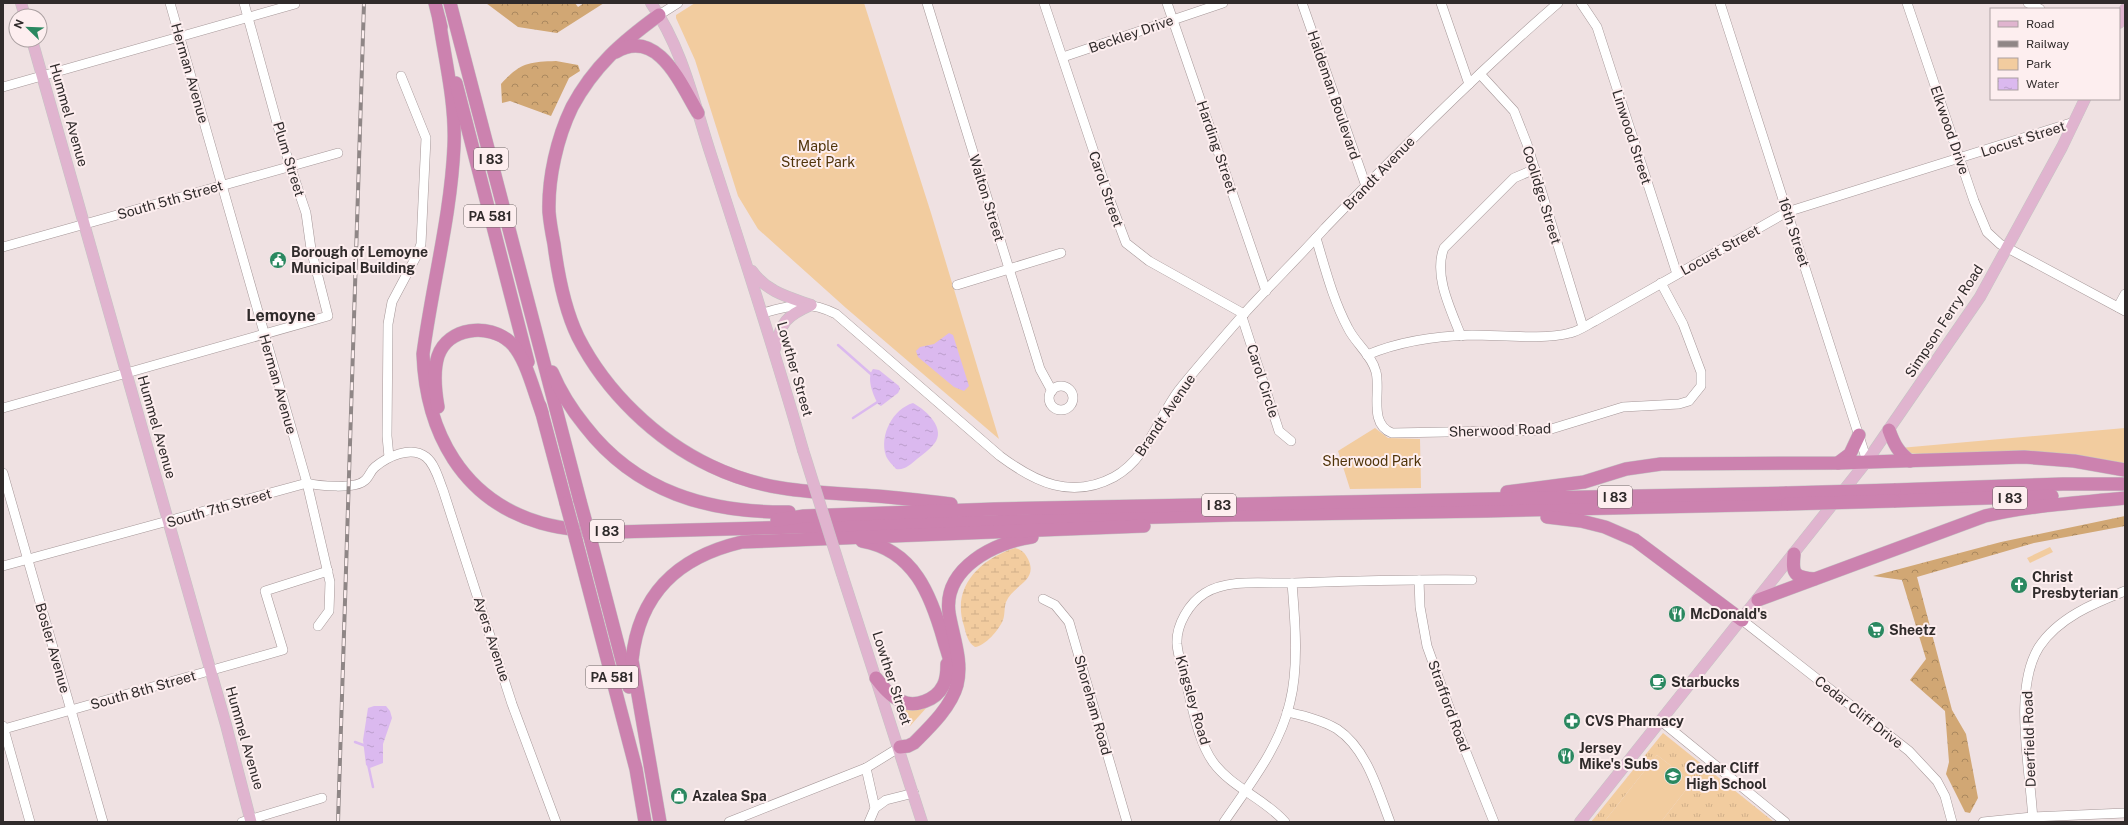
<svg xmlns="http://www.w3.org/2000/svg" width="2128" height="825" viewBox="0 0 2128 825" font-family="'Public Sans',sans-serif">
	<defs>
		<pattern id="grass-tufts" width="24" height="20" patternUnits="userSpaceOnUse"><rect width="24" height="20" fill="#f2cc9f"/><path d="M3 7l-1-3M5 7V3M7 7l1-3M15 17l-1-3M17 17v-4M19 17l1-3" fill="none" stroke="#d0af89"/></pattern>
		<pattern id="forest-crowns" width="20" height="18" patternUnits="userSpaceOnUse"><rect width="20" height="18" fill="#d1a774"/><path d="M2 6a3 3 0 1 1 6 0M12 15a3 3 0 1 1 6 0" fill="none" stroke="#aa885f"/></pattern>
		<pattern id="wetland-marsh" width="20" height="14" patternUnits="userSpaceOnUse"><rect width="20" height="14" fill="#f2cc9f"/><path d="M1 5h8M5 5V1M11 12h8M15 12V8" fill="none" stroke="#d0af89"/></pattern>
		<pattern id="water-ripples" width="26" height="14" patternUnits="userSpaceOnUse"><rect width="26" height="14" fill="#dbb9ef"/><path d="M2 4q2-2 4 0t4 0M15 11q2-2 4 0t4 0" fill="none" stroke="#bc9fcd"/></pattern>
	</defs>
	<rect width="100%" height="100%" fill="#efe1e2"/>
	<g fill="url(#grass-tufts)">
		<polygon points="903,706 928,706 910,726"/>
		<polygon points="1663,733 1774,822 1661,822 1692,782 1657,755 1604,822 1591,822"/>
	</g>
	<g fill="url(#forest-crowns)">
		<polygon points="486,3 575,3 578,7 584,3 604,3 557,33 518,27"/>
		<path d="M556 61 578 65 580 71 569 78 551 116 510 101 502 103 501 84C520 63 528 62 556 61Z"/>
		<polygon points="2125,516 2125,526 2034,543 1917,577 1952,710 1966,734 1978,798 1970,813 1965,812 1946,774 1949,762 1945,711 1910,680 1926,659 1902,580 1873,576 2001,542"/>
	</g>
	<path fill="url(#wetland-marsh)" d="M1015 548C1022 550 1025 553 1028 559 1039 581 1013 585 1006 602 1004 608 1005 615 1003 620 999 630 985 646 975 647 968 643 966 634 964 626 951 587 980 559 1015 548Z"/>
	<g fill="#f2cc9f">
		<polygon points="695,3 864,3 931,213 999,439 846,308 758,229 738,196 695,60 676,18 676,15"/>
		<polygon points="1375,428 1388,438 1420,439 1421,488 1350,489 1338,451"/>
		<polygon points="2125,428 2125,464 1924,455 1909,453 1900,448"/>
		<polygon points="2050,547 2053,552 2030,563 2027,558"/>
		<polygon points="1657,755 1692,782 1661,822 1604,822"/>
	</g>
	<g fill="url(#water-ripples)">
		<polygon points="949,333 953,335 969,386 964,391 954,387 918,357 916,351 920,347 934,344"/>
		<path d="M873 369 879 370 899 386 900 389 898 393 881 406 878 404C873 395 866 378 873 369Z"/>
		<path d="M913 403C926 410 947 429 934 444 929 450 923 454 917 459 911 464 904 471 896 469 893 465 888 461 886 456 879 435 893 409 913 403Z"/>
		<polygon points="374,706 386,706 390,711 392,718 383,744 383,763 370,768 366,765 363,740 368,708"/>
	</g>
	<g fill="none" stroke-linecap="round" stroke-linejoin="round">
		<g stroke="#dbb9ef" stroke-width="2.5">
			<polyline points="838,345 872,375"/>
			<polyline points="853,418 879,401"/>
			<polyline points="355,742 366,746"/>
			<polyline points="368,764 373,787"/>
		</g>
		<g stroke="#a59798" stroke-width="10">
			<g id="minor">
				<polyline points="170,3 307,483 330,582 329,611 318,626"/>
				<polyline points="927,3 1040,369 1052,391"/>
				<polyline points="1044,3 1111,203 1126,243 1149,261 1244,314"/>
				<polyline points="1167,3 1266,291"/>
				<polyline points="1302,3 1366,186"/>
				<polyline points="1441,3 1469,84"/>
				<polyline points="1581,3 1597,27 1677,274"/>
				<polyline points="1720,3 1867,461"/>
				<polyline points="1907,3 1974,201 1987,232 2000,244 2125,311"/>
				<polyline points="2028,3 2040,9"/>
				<polyline points="659,15 678,3"/>
				<polyline points="1063,57 1223,3"/>
				<polyline points="1480,74 1514,111 1527,144 1583,327"/>
				<polyline points="3,87 295,4"/>
				<path d="M1316 238C1325 268 1333 300 1348 328 1355 343 1372 355 1376 372 1381 391 1368 424 1392 433L1548 430 1623 407 1679 404 1689 401 1701 386V372L1683 324 1661 283"/>
				<polyline points="3,247 338,153"/>
				<polyline points="957,285 1061,253"/>
				<polyline points="2118,307 2125,294"/>
				<path d="M763 313C791 305 809 300 836 314L1000 456C1035 482 1071 500 1114 477 1148 458 1157 419 1179 390 1199 365 1221 340 1242 316 1269 286 1298 258 1325 228 1400 150 1476 74 1558 3"/>
				<polyline points="1242,317 1279,431 1291,441"/>
				<path d="M1461 336C1451 310 1433 275 1444 248L1514 178 1535 169"/>
				<path d="M1367 355C1400 341 1435 336 1472 335 1500 335 1544 340 1570 333 1579 331 1587 325 1595 321L1787 212 2074 122"/>
				<circle cx="1061" cy="398" r="12"/>
				<polyline points="3,408 328,316 311,249 306,213 282,141 244,3"/>
				<polyline points="389,457 387,436 388,324 392,302 417,255 421,244 426,138 401,76"/>
				<polyline points="3,473 103,822"/>
				<path d="M3 566 307 483C318 486 355 489 364 481 369 478 370 471 375 467 387 457 411 445 426 457 435 464 439 480 443 490L512 704 556 822"/>
				<polyline points="1419,580 1420,607 1427,646 1458,732 1494,822"/>
				<polyline points="1043,599 1055,605 1069,622 1127,822"/>
				<polyline points="1742,620 1909,751 1937,781 1945,796 1952,822"/>
				<path d="M1287 712C1304 716 1322 720 1337 729 1367 749 1378 791 1390 822"/>
				<polyline points="1661,721 1785,822"/>
				<polyline points="3,726 30,822"/>
				<polyline points="4,729 283,650 265,591 328,571"/>
				<polyline points="866,768 875,808 869,822"/>
				<polyline points="875,808 886,800 914,793"/>
				<polyline points="242,822 322,798"/>
				<polyline points="729,822 866,768 900,747"/>
				<path d="M1224 822C1249 785 1280 747 1290 702 1299 666 1295 620 1292 583"/>
				<path d="M1285 822C1264 798 1232 788 1213 762 1198 741 1193 708 1186 683 1183 670 1178 657 1177 644 1176 625 1189 603 1205 593 1229 578 1266 584 1294 583 1353 581 1412 579 1472 580"/>
				<polyline points="1983,822 2032,817 2125,813"/>
				<path d="M2033 822C2031 772 2012 690 2039 647 2058 618 2094 603 2125 591"/>
			</g>
		</g>
		<g stroke="#c5c4c4" stroke-width="12">
			<g id="major">
				<polyline points="21,3 25,16"/>
				<path d="M651 3C683 49 694 103 711 155 743 253 775 351 803 450"/>
				<polyline points="2119,23 2125,9"/>
				<polyline points="32,40 226,725 251,822"/>
				<path d="M752 271C767 292 788 297 811 305"/>
				<path d="M775 349C781 322 786 316 811 305"/>
				<polyline points="842,574 922,822"/>
				<polyline points="1580,822 1867,461 1980,297 2062,147 2085,99"/>
			</g>
		</g>
		<g stroke="#c5c4c4" stroke-width="14">
			<g id="highway">
				<polyline points="435,3 441,27"/>
				<polyline points="450,3 580,501"/>
				<path d="M659 15C622 42 594 66 572 107 557 138 548 178 549 212 550 223 552 234 554 244 558 275 564 308 578 337 606 392 656 440 711 466 767 493 816 492 876 496 901 498 926 501 951 504"/>
				<path d="M439 19C445 60 456 104 454 146 451 215 432 286 423 354 426 432 462 500 541 523 566 530 591 531 616 532L1233 515 1486 511 1788 504"/>
				<path d="M616 52C658 27 681 85 698 113"/>
				<polyline points="456,83 528,362"/>
				<path d="M552 372C560 391 572 410 585 426 636 492 708 513 789 512"/>
				<polyline points="540,406 566,503"/>
				<path d="M438 407C435 390 433 372 438 356 448 327 489 323 510 342 526 356 534 393 542 413"/>
				<path d="M1889 430C1894 444 1898 452 1910 461"/>
				<polyline points="1838,463 1850,454 1859,435"/>
				<polyline points="1894,490 2063,484 2125,484"/>
				<polyline points="1507,492 1584,482 1626,469 1661,464 1838,463 2024,457 2074,461 2125,470"/>
				<polyline points="1894,501 2052,496"/>
				<polyline points="1547,517 1581,521 1605,527 1635,540 1742,620"/>
				<polyline points="777,520 804,516 995,509 1787,493"/>
				<polyline points="576,540 636,769 645,822"/>
				<polyline points="591,541 629,687"/>
				<path d="M862 541C914 550 931 595 944 641 947 652 953 664 951 676"/>
				<path d="M1794 554C1792 574 1794 577 1814 579"/>
				<path d="M1758 600 1985 516C2031 505 2078 503 2125 498"/>
				<path d="M876 678C883 687 890 696 901 701 915 708 936 700 943 686 947 679 947 671 947 664"/>
				<path d="M900 747 908 746 914 743C930 727 951 707 957 685 963 661 953 637 949 613 943 568 995 542 1032 537"/>
				<path d="M660 822 632 660C639 593 678 557 742 542L1144 526"/>
			</g>
		</g>
		<use href="#minor" stroke="#fff" stroke-width="9"/>
		<use href="#major" stroke="#e0b4cf" stroke-width="11"/>
		<use href="#highway" stroke="#cc82af" stroke-width="13"/>
		<g stroke="#8f8686" stroke-width="4">
			<polyline id="rail" points="338,822 364,3"/>
		</g>
		<use href="#rail" stroke="#fdeeef" stroke-width="2.5" stroke-dasharray="8" stroke-linecap="butt"/>
		<g stroke="#c5c4c4" stroke-width="12" stroke-linecap="butt">
			<polyline id="major-bridge" points="803,450 842,574"/>
		</g>
		<g stroke="#c5c4c4" stroke-width="14" stroke-linecap="butt">
			<g id="highway-bridge">
				<polyline points="1787,493 1894,490"/>
				<polyline points="580,501 591,541"/>
				<polyline points="566,503 576,540"/>
				<polyline points="1788,504 1894,501"/>
			</g>
		</g>
		<use href="#major-bridge" stroke="#e0b4cf" stroke-width="11"/>
		<use href="#highway-bridge" stroke="#cc82af" stroke-width="13"/>
	</g>
	<defs>
		<g id="civic-disc" transform="scale(0.9)"><circle r="9.5" fill="#2a8860" stroke="#fdeeef"/><path d="M-.6-6.5H3V-4.5H.6V-3L4-1V1h2V6H-6V1h2V-1L-.6-3ZM-1.2 2.5V6h2.4V2.5Z" fill="#fff"/></g>
		<g id="church-disc" transform="scale(0.9)"><circle r="9.5" fill="#2a8860" stroke="#fdeeef"/><path d="M-1.2-6h2.4v3.5h3.3v2.4h-3.3V6h-2.4V-.1h-3.3v-2.4h3.3Z" fill="#fff"/></g>
		<g id="restaurant-disc" transform="scale(0.9)"><circle r="9.5" fill="#2a8860" stroke="#fdeeef"/><path d="M-5-6h1v4h1v-4h1v4h1v-4h1v5L-1.5 .5V6h-2V.5L-5-1ZM5-6V6H3V1.5H1.5Q1.5-4 5-6Z" fill="#fff"/></g>
		<g id="supermarket-disc" transform="scale(0.9)"><circle r="9.5" fill="#2a8860" stroke="#fdeeef"/><path d="M-6-5.5h2.5l.6 2H6L4.5 2H-2.5L-4.4-4H-6ZM-1.5 3.2a1.3 1.3 0 1 0 .1 0ZM3 3.2a1.3 1.3 0 1 0 .1 0Z" fill="#fff"/></g>
		<g id="cafe-disc" transform="scale(0.9)"><circle r="9.5" fill="#2a8860" stroke="#fdeeef"/><path d="M-5.5-4.5H6V0H3Q3 3.5 0 3.5H-2.5Q-5.5 3.5-5.5 0ZM3-3.2v2h1.7v-2ZM-6 4.5H4V6H-6Z" fill="#fff"/></g>
		<g id="pharmacy-disc" transform="scale(0.9)"><circle r="9.5" fill="#2a8860" stroke="#fdeeef"/><path d="M-2-6h4v4h4v4h-4v4h-4v-4h-4v-4h4Z" fill="#fff"/></g>
		<g id="school-disc" transform="scale(0.9)"><circle r="9.5" fill="#2a8860" stroke="#fdeeef"/><path d="M0-5L7-2L0 1L-7-2ZM-4 1L0 2.5L4 1V4Q0 6-4 4Z" fill="#fff"/></g>
		<g id="shop-disc" transform="scale(0.9)"><circle r="9.5" fill="#2a8860" stroke="#fdeeef"/><path d="M-5-2.5h2.3a2.7 3.5 0 0 1 5.4 0H5L5.5 6h-11ZM-1.5-2.5h3a1.5 2.3 0 0 0-3 0Z" fill="#fff"/></g>
	</defs>
	<g fill-rule="evenodd">
		<use href="#civic-disc" x="278" y="260"/>
		<use href="#church-disc" x="2019" y="585"/>
		<use href="#restaurant-disc" x="1677" y="614"/>
		<use href="#supermarket-disc" x="1876" y="630"/>
		<use href="#cafe-disc" x="1658" y="682"/>
		<use href="#pharmacy-disc" x="1572" y="721"/>
		<use href="#restaurant-disc" x="1566" y="756"/>
		<use href="#school-disc" x="1673" y="776"/>
		<use href="#shop-disc" x="679" y="796"/>
	</g>
	<g text-anchor="middle" dominant-baseline="central" stroke-width="4" stroke-linejoin="round" paint-order="stroke">
		<g fill="#fdeeef" stroke="#6e6666" stroke-width="1">
			<rect x="474" y="148" width="34" height="22" rx="3"/>
			<rect x="464" y="205" width="52" height="22" rx="3"/>
			<rect x="1598" y="486" width="34" height="22" rx="3"/>
			<rect x="1993" y="487" width="34" height="22" rx="3"/>
			<rect x="1202" y="494" width="34" height="22" rx="3"/>
			<rect x="590" y="520" width="34" height="22" rx="3"/>
			<rect x="586" y="666" width="52" height="22" rx="3"/>
		</g>
		<g font-size="13" font-weight="bold" fill="#302b2b">
			<text x="491" y="159">I 83</text>
			<text x="490" y="216">PA 581</text>
			<text x="1615" y="497">I 83</text>
			<text x="2010" y="498">I 83</text>
			<text x="1219" y="505">I 83</text>
			<text x="607" y="531">I 83</text>
			<text x="612" y="677">PA 581</text>
		</g>
		<g font-size="14" fill="#302b2b" stroke="#fdeeef">
			<text transform="translate(1131 34) rotate(-19)">Beckley Drive</text>
			<text transform="translate(190 73) rotate(74)">Herman Avenue</text>
			<text transform="translate(1334 95) rotate(71)">Haldeman Boulevard</text>
			<text transform="translate(69 115) rotate(74)">Hummel Avenue</text>
			<text transform="translate(1950 130) rotate(71)">Elkwood Drive</text>
			<text transform="translate(1632 137) rotate(72)">Linwood Street</text>
			<text transform="translate(2023 139) rotate(-18)">Locust Street</text>
			<text transform="translate(1217 147) rotate(71)">Harding Street</text>
			<text transform="translate(289 159) rotate(73)">Plum Street</text>
			<text transform="translate(1379 173) rotate(-46)">Brandt Avenue</text>
			<text transform="translate(1106 189) rotate(71)">Carol Street</text>
			<text transform="translate(1542 195) rotate(73)">Coolidge Street</text>
			<text transform="translate(987 198) rotate(73)">Walton Street</text>
			<text transform="translate(170 200) rotate(-16)">South 5th Street</text>
			<text transform="translate(1794 232) rotate(72)">16th Street</text>
			<text transform="translate(1720 250) rotate(-29)">Locust Street</text>
			<text transform="translate(1944 321) rotate(-57)">Simpson Ferry Road</text>
			<text transform="translate(795 369) rotate(74)">Lowther Street</text>
			<text transform="translate(1263 381) rotate(72)">Carol Circle</text>
			<text transform="translate(278 384) rotate(74)">Herman Avenue</text>
			<text transform="translate(1165 415) rotate(-56)">Brandt Avenue</text>
			<text transform="translate(157 427) rotate(74)">Hummel Avenue</text>
			<text transform="translate(1500 430) rotate(-2)">Sherwood Road</text>
			<text transform="translate(219 508) rotate(-16)">South 7th Street</text>
			<text transform="translate(492 639) rotate(72)">Ayers Avenue</text>
			<text transform="translate(53 648) rotate(74)">Bosler Avenue</text>
			<text transform="translate(892 678) rotate(72)">Lowther Street</text>
			<text transform="translate(143 690) rotate(-16)">South 8th Street</text>
			<text transform="translate(1193 700) rotate(74)">Kingsley Road</text>
			<text transform="translate(1093 705) rotate(74)">Shoreham Road</text>
			<text transform="translate(1449 706) rotate(70)">Strafford Road</text>
			<text transform="translate(1859 712) rotate(38)">Cedar Cliff Drive</text>
			<text transform="translate(245 738) rotate(74)">Hummel Avenue</text>
			<text transform="translate(2029 739) rotate(-92)">Deerfield Road</text>
		</g>
		<g font-size="14" fill="#50340a" stroke="#fdeeef">
			<text x="818" y="146">Maple<tspan x="818" dy="16">Street Park</tspan></text>
			<text x="1372" y="461">Sherwood Park</text>
		</g>
		<g font-size="14" font-weight="bold" fill="#302b2b" stroke="#fdeeef" text-anchor="start">
			<text x="291" y="252">Borough of Lemoyne<tspan x="291" dy="16">Municipal Building</tspan></text>
			<text x="2032" y="577">Christ<tspan x="2032" dy="16">Presbyterian</tspan></text>
			<text x="1690" y="614">McDonald's</text>
			<text x="1889" y="630">Sheetz</text>
			<text x="1671" y="682">Starbucks</text>
			<text x="1585" y="721">CVS Pharmacy</text>
			<text x="1579" y="748">Jersey<tspan x="1579" dy="16">Mike's Subs</tspan></text>
			<text x="1686" y="768">Cedar Cliff<tspan x="1686" dy="16">High School</tspan></text>
			<text x="692" y="796">Azalea Spa</text>
		</g>
		<g font-size="16" font-weight="bold" fill="#302b2b" stroke="#fdeeef">
			<text x="281" y="315">Lemoyne</text>
		</g>
	</g>
	<rect width="2128" height="825" fill="none" stroke="#302b2b" stroke-width="8"/>
	<rect x="1990" y="8" width="130" height="92" fill="#fdeeef" stroke="#aba0a1"/>
	<rect x="1998" y="21" width="20" height="6" fill="#e0b4cf" stroke="#aba0a1"/>
	<text x="2026" y="28" font-size="12" fill="#302b2b">Road</text>
	<rect x="1998" y="41" width="20" height="6" fill="#8f8686" stroke="#aba0a1"/>
	<text x="2026" y="48" font-size="12" fill="#302b2b">Railway</text>
	<rect x="1998" y="58" width="20" height="12" fill="#f2cc9f" stroke="#aba0a1"/>
	<text x="2026" y="68" font-size="12" fill="#302b2b">Park</text>
	<rect x="1998" y="78" width="20" height="12" fill="url(#water-ripples)" stroke="#aba0a1"/>
	<text x="2026" y="88" font-size="12" fill="#302b2b">Water</text>
	<g transform="translate(28 28) rotate(293)"><circle r="19" fill="#fdeeef" stroke="#aba0a1"/>
	<path d="M0-3L7 15L0 10L-7 15Z" fill="#2a8860"/>
	<text y="-6" font-size="11" font-weight="bold" text-anchor="middle" fill="#302b2b">N</text>
	</g>
</svg>
